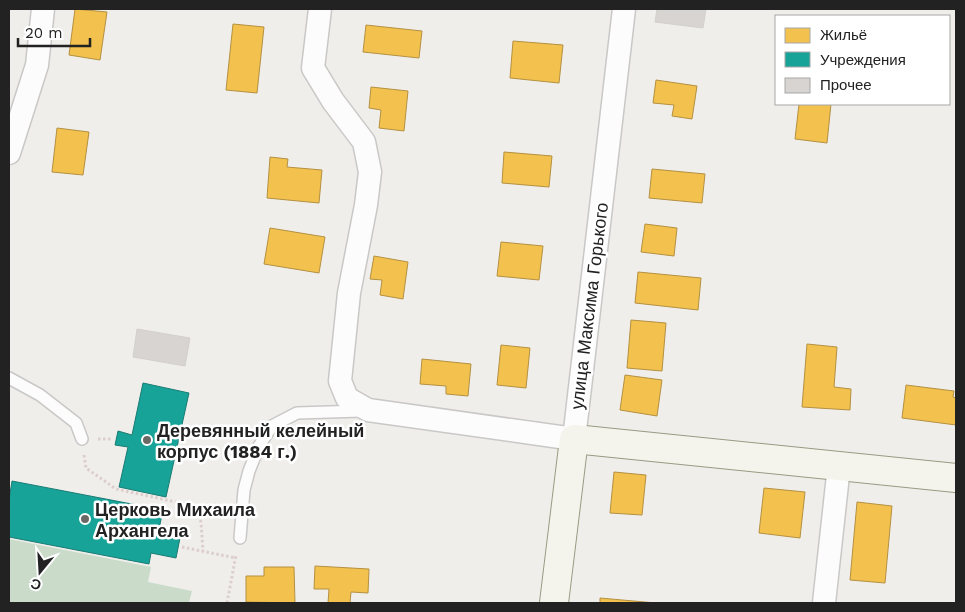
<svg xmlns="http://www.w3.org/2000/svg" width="965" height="612" viewBox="0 0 965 612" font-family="'Work Sans',sans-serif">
	<rect width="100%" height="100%" fill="#f0eeeb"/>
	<polygon fill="#cadbca" points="9,539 151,567 148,582 192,591 189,603 9,603"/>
	<g fill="#f2c14e" stroke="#b49141">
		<polygon points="75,9 107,12 100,60 69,55"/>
		<polygon points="233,24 264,27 257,93 226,90"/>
		<polygon points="366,25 422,31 419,58 363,52"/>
		<polygon points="513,41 563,45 559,83 510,78"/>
		<polygon points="656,80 697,86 692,119 672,116 674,105 653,103"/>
		<polygon points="371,87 408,91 404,131 379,128 381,110 369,108"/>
		<polygon points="799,104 831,104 827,143 795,139"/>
		<polygon points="57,128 89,132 83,175 52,172"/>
		<polygon points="504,152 552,156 549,187 502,183"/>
		<polygon points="270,157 288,159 287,167 322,170 319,203 267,198"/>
		<polygon points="652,169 705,174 702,203 649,198"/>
		<polygon points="645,224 677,228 674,256 641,252"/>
		<polygon points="270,228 325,237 319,273 264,264"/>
		<polygon points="501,242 543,246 539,280 497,276"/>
		<polygon points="374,256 408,262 403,299 380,295 382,280 370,279"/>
		<polygon points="638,272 701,278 698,310 635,303"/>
		<polygon points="631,320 666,323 662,371 627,368"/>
		<polygon points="807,344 837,347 834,387 851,389 850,410 802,407"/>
		<polygon points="501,345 530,348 526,388 497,385"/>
		<polygon points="422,359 471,364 468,396 446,394 446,386 420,384"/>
		<polygon points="625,375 662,380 657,416 620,410"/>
		<polygon points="906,385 954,391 953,397 956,398 956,425 902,418"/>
		<polygon points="614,472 646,475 642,515 610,513"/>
		<polygon points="764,488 805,492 800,538 759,533"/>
		<polygon points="857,502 892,506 885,583 850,580"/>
		<polygon points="315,566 369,569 368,593 351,592 350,603 328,603 329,589 314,589"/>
		<polygon points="264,567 294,567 295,603 246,602 246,576 264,576"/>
		<polygon points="600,598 656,603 600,603"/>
	</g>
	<g fill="#17a398" stroke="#1a7c75">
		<polygon points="143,383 189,393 166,497 119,487 128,447 115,445 118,431 132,435"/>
		<polygon points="12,481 163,510 159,529 181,533 176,558 151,553 149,564 9,537 9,500"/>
	</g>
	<g fill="#d7d4d2" stroke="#d3d0cc">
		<polygon points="657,9 706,9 703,28 655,22"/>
		<polygon points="137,329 190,338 185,366 133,357"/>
	</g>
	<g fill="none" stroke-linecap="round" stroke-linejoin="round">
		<g stroke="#c9c8c7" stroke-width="14">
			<g id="lane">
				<polyline points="9,378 40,395 76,423 82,439"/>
				<polyline points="240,538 244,490 249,471 259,446 272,426 297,413 361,411"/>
			</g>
		</g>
		<g stroke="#c9c8c7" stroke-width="25">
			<g id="street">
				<polyline points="320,9 313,68 333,101 364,142 370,172 366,205 349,293 340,381 347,398 368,410 574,439 624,9"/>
				<polyline points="9,153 37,65 43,9"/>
				<polyline points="824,603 839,466"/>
			</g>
		</g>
		<g stroke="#999a82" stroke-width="30">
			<polyline id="secondary" points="554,603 574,439 956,478"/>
		</g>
		<g stroke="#dccecd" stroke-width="3" stroke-dasharray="2.5 2.5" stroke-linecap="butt">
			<polyline points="98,439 112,439"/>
			<polyline points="84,455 86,468 116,489 194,506 201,522 203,551"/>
			<polyline points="182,547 236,558"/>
			<polyline points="227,603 236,555"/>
		</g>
		<use href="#lane" stroke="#fdfcfc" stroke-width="11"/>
		<use href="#street" stroke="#fdfcfc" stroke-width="22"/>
		<use href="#secondary" stroke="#f4f4ed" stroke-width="28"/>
	</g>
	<g fill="#6a6968" stroke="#fff" stroke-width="2">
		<circle cx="147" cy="440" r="5"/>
		<circle cx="85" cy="519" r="5"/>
	</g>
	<g text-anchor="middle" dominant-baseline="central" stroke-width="5" stroke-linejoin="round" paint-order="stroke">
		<g font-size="18" fill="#222" stroke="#fff">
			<text transform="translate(589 306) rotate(-83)">улица Максима Горького</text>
		</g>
		<g font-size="18" font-weight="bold" fill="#222" stroke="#fff" text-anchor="start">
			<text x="157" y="430">Деревянный келейный<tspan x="157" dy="21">корпус (1884 г.)</tspan></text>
			<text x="95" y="509">Церковь Михаила<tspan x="95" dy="21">Архангела</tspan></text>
		</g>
	</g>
	<rect width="965" height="612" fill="none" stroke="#222222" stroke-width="20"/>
	<rect x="775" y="15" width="175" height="90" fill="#ffffff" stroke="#a7a7a7"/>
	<rect x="785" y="28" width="25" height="15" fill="#f2c14e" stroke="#a7a7a7"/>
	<text x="820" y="40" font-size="15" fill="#222222">Жильё</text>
	<rect x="785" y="52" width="25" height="15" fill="#17a398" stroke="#a7a7a7"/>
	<text x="820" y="65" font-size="15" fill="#222222">Учреждения</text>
	<rect x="785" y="78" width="25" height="15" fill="#d7d4d2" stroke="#a7a7a7"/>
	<text x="820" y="90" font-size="15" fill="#222222">Прочее</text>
	<g transform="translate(40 572) rotate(198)" stroke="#ffffff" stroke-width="4" paint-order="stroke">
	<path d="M0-4L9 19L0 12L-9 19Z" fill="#222222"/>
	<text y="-8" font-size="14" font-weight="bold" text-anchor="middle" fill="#222222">С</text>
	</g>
	<path d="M18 38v8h72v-8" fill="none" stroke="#222222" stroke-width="2.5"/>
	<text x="25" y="38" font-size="15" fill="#222222" stroke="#ffffff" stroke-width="4" paint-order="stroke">20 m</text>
</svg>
